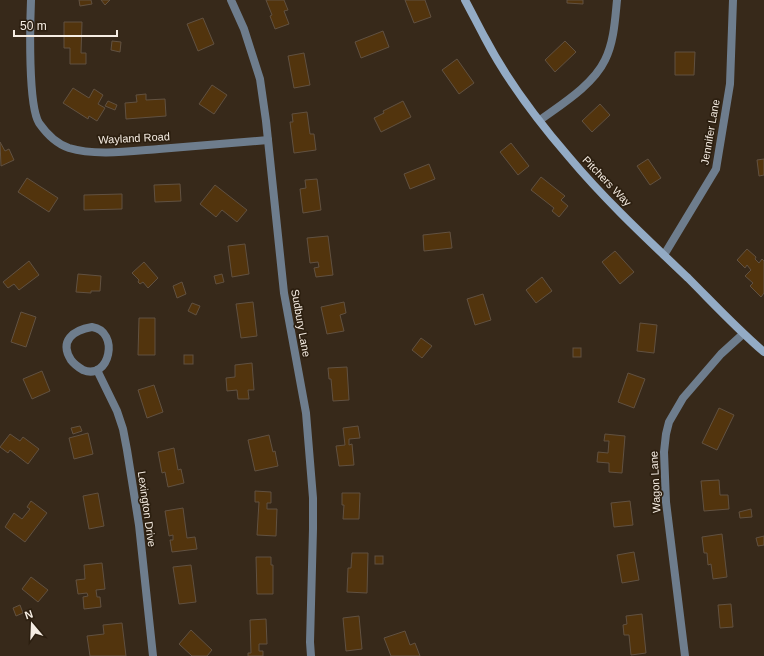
<svg xmlns="http://www.w3.org/2000/svg" width="764" height="656" viewBox="0 0 764 656" font-family="Helvetica,sans-serif">
	<rect width="100%" height="100%" fill="#37291a"/>
	<g fill="#52340d" stroke="#615141">
		<polygon points="79,0 91,0 92,4 80,6"/>
		<polygon points="101,0 110,0 105,5"/>
		<polygon points="266,0 284,0 288,10 284,11 289,24 275,29 270,16 272,15"/>
		<polygon points="405,0 425,0 431,17 414,23"/>
		<polygon points="567,0 583,0 583,4 567,3"/>
		<polygon points="203,18 214,44 198,51 187,24"/>
		<polygon points="64,22 82,22 81,53 86,53 86,64 70,64 70,48 64,48"/>
		<polygon points="383,31 389,47 361,58 355,42"/>
		<polygon points="112,41 121,42 120,52 111,50"/>
		<polygon points="565,41 576,52 555,72 545,60"/>
		<polygon points="675,52 695,52 694,75 675,75"/>
		<polygon points="304,53 310,85 294,88 288,56"/>
		<polygon points="457,59 474,83 459,94 442,70"/>
		<polygon points="212,85 227,95 214,114 199,104"/>
		<polygon points="73,88 89,98 94,89 103,95 98,104 105,108 97,121 89,116 88,119 63,103"/>
		<polygon points="146,94 146,100 165,99 166,116 126,119 125,103 137,102 136,95"/>
		<polygon points="108,101 117,105 115,110 105,106"/>
		<polygon points="403,101 411,117 381,132 374,118 384,113 383,111"/>
		<polygon points="600,104 610,115 592,132 582,121"/>
		<polygon points="307,112 310,134 314,134 316,150 294,153 290,122 293,122 292,114"/>
		<polygon points="0,142 5,151 9,149 14,160 1,166"/>
		<polygon points="511,143 529,166 518,175 500,152"/>
		<polygon points="648,159 661,178 650,185 637,166"/>
		<polygon points="764,159 764,175 759,176 757,160"/>
		<polygon points="429,164 435,179 410,189 404,174"/>
		<polygon points="541,177 565,196 561,200 568,206 559,217 552,211 554,208 531,190"/>
		<polygon points="27,178 58,198 49,212 18,192"/>
		<polygon points="317,179 321,210 303,213 300,189 306,188 305,180"/>
		<polygon points="180,184 181,201 155,202 154,185"/>
		<polygon points="215,185 247,210 237,222 222,210 216,217 200,204"/>
		<polygon points="122,194 122,209 84,210 84,195"/>
		<polygon points="450,232 452,248 424,251 423,235"/>
		<polygon points="328,236 333,275 316,277 314,268 319,267 318,262 310,263 307,238"/>
		<polygon points="245,244 249,274 232,277 228,246"/>
		<polygon points="747,249 756,257 755,259 759,263 762,259 764,261 764,293 761,297 750,286 753,283 745,276 751,270 747,265 745,268 737,260"/>
		<polygon points="615,251 634,272 620,284 602,262"/>
		<polygon points="29,261 39,275 19,290 14,284 8,288 3,282"/>
		<polygon points="144,262 158,278 148,288 143,282 140,284 138,282 139,280 132,273"/>
		<polygon points="78,274 101,276 100,291 91,291 91,293 76,292"/>
		<polygon points="222,274 224,282 216,284 214,276"/>
		<polygon points="542,277 552,291 536,303 526,290"/>
		<polygon points="182,282 186,294 177,298 173,286"/>
		<polygon points="483,294 491,320 475,325 467,299"/>
		<polygon points="253,302 257,336 241,338 236,304"/>
		<polygon points="344,302 346,313 340,315 344,331 327,334 321,307"/>
		<polygon points="192,303 200,306 196,315 188,311"/>
		<polygon points="21,312 36,317 26,347 11,342"/>
		<polygon points="139,318 155,318 155,355 138,355"/>
		<polygon points="640,323 657,325 654,353 637,351"/>
		<polygon points="421,338 432,346 422,358 412,350"/>
		<rect x="573" y="348" width="8" height="9"/>
		<rect x="184" y="355" width="9" height="9"/>
		<polygon points="252,363 254,390 248,390 249,399 238,399 237,390 227,391 226,378 235,377 235,365"/>
		<polygon points="347,367 349,400 333,401 331,379 329,379 328,368"/>
		<polygon points="42,371 50,391 32,399 23,379"/>
		<polygon points="628,373 645,379 634,408 618,402"/>
		<polygon points="154,385 163,412 147,418 138,390"/>
		<polygon points="719,408 734,415 717,450 702,443"/>
		<polygon points="80,426 82,431 73,434 71,428"/>
		<polygon points="358,426 360,438 349,439 349,445 352,444 354,465 339,466 336,446 345,445 343,428"/>
		<polygon points="88,433 93,454 74,459 69,438"/>
		<polygon points="10,434 20,441 23,437 39,449 28,464 10,450 8,453 0,447"/>
		<polygon points="605,434 625,436 622,473 609,472 609,463 597,462 598,452 608,453 609,441 604,441"/>
		<polygon points="269,435 273,452 275,451 278,466 255,471 248,440"/>
		<polygon points="174,448 178,470 181,469 184,483 168,487 165,472 162,473 158,452"/>
		<polygon points="719,480 720,495 728,495 729,509 704,511 701,481"/>
		<polygon points="255,491 271,492 271,503 267,503 267,509 277,509 276,536 257,535 259,502 255,502"/>
		<polygon points="98,493 104,526 89,529 83,496"/>
		<polygon points="342,493 360,493 359,519 343,519 344,505 342,505"/>
		<polygon points="31,501 47,513 25,542 5,527 14,513 22,519 30,509 27,507"/>
		<polygon points="630,501 633,525 614,527 611,503"/>
		<polygon points="183,508 187,538 195,537 197,549 172,552 170,540 173,540 173,535 169,536 165,511"/>
		<polygon points="751,509 752,517 740,518 739,512"/>
		<polygon points="722,534 727,577 713,579 711,564 708,565 707,553 704,553 702,537"/>
		<polygon points="764,536 764,545 758,546 756,538"/>
		<polygon points="634,552 639,580 622,583 617,555"/>
		<polygon points="352,553 368,553 367,593 347,592 348,568 351,568"/>
		<rect x="375" y="556" width="8" height="8"/>
		<polygon points="256,557 271,557 271,565 273,565 273,594 257,594"/>
		<polygon points="102,563 105,589 96,590 97,597 100,597 101,607 84,609 83,597 88,596 87,593 78,594 76,580 85,579 84,565"/>
		<polygon points="191,565 196,602 179,604 173,567"/>
		<polygon points="31,577 48,590 38,602 22,589"/>
		<polygon points="731,604 733,627 720,628 718,605"/>
		<polygon points="20,605 23,613 16,616 13,608"/>
		<polygon points="642,614 646,653 631,655 629,635 624,635 623,625 627,624 626,616"/>
		<polygon points="359,616 362,649 346,651 343,618"/>
		<polygon points="266,619 267,644 259,644 259,651 263,651 263,656 248,656 248,653 251,653 250,620"/>
		<polygon points="122,623 126,656 90,656 87,636 104,634 103,625"/>
		<polygon points="191,630 212,650 207,656 192,656 179,644"/>
		<polygon points="405,631 410,645 415,643 420,656 391,656 384,638"/>
	</g>
	<g fill="none" stroke-linecap="round" stroke-linejoin="round">
		<g stroke="#6e7d8d" stroke-width="8">
			<path d="M31 0C30 25 28 105 39 123 46 133 57 144 69 148 95 156 132 151 159 149 196 146 232 143 268 140"/>
			<polyline points="231,0 244,29 260,79 266,121 284,293 306,413 313,498 313,529 310,642 311,656"/>
			<path d="M540 120C562 104 593 85 605 60 614 42 615 20 617 0"/>
			<polyline points="664,255 716,169 730,84 733,0"/>
			<path d="M92 327C120 331 110 381 83 370 78 367 74 364 71 360 59 341 73 330 92 327Z"/>
			<polyline points="97,370 117,411 123,429 127,450 139,525 153,656"/>
			<polyline points="685,656 666,502 664,452 666,434 669,422 683,398 721,354 743,334"/>
		</g>
		<path stroke="#93abc5" stroke-width="8" d="M465 0C472 13 478 25 485 38 507 80 537 120 569 157 605 200 647 239 688 278 713 303 737 329 764 352"/>
	</g>
	<g text-anchor="middle" dominant-baseline="central" stroke-width="3.5" stroke-linejoin="round" paint-order="stroke">
		<g font-size="11" fill="#f6ede3" stroke="#2c1f10">
			<text transform="translate(710 132) rotate(-80)">Jennifer Lane</text>
			<text transform="translate(134 138) rotate(-3)">Wayland Road</text>
			<text transform="translate(607 181) rotate(46)">Pitchers Way</text>
			<text transform="translate(301 323) rotate(80)">Sudbury Lane</text>
			<text transform="translate(655 482) rotate(-93)">Wagon Lane</text>
			<text transform="translate(147 509) rotate(82)">Lexington Drive</text>
		</g>
	</g>
	<g transform="translate(32 624) rotate(341)" stroke="#2c1f10" stroke-width="3" paint-order="stroke">
	<path d="M0-3L7 15L0 10L-7 15Z" fill="#f6ede3"/>
	<text y="-6" font-size="11" font-weight="bold" text-anchor="middle" fill="#f6ede3">N</text>
	</g>
	<path d="M14 30v6h103v-6" fill="none" stroke="#f6ede3" stroke-width="2"/>
	<text x="20" y="30" font-size="12" fill="#f6ede3" stroke="#2c1f10" stroke-width="3" paint-order="stroke">50 m</text>
</svg>
